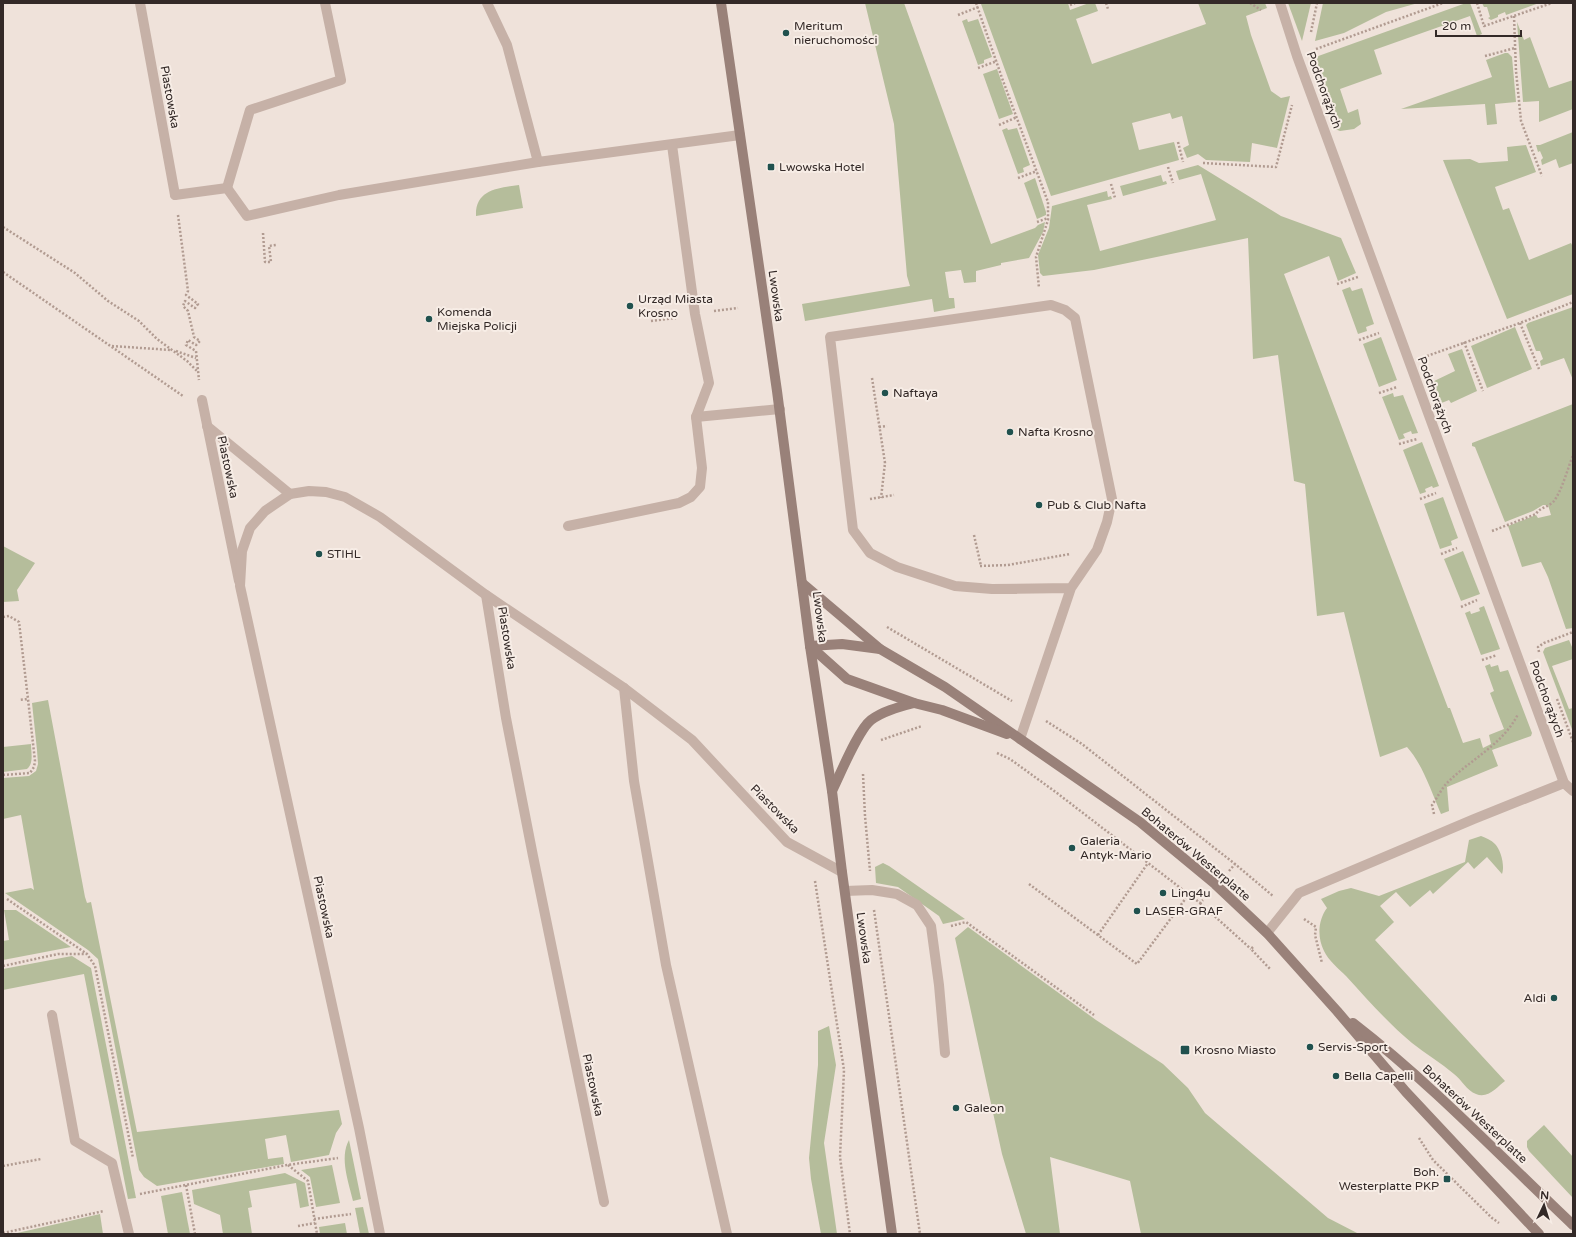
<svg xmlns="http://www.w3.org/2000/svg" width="1576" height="1237" viewBox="0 0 1576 1237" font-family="'Varela Round',sans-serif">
	<rect width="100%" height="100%" fill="#efe2da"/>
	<g fill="#b5bd9b">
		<polygon points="865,3 904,3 991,244 1035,228 1038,225 1045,222 1043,232 1029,258 1001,263 1001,265 976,271 976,282 964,283 961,270 945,272 949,298 954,298 955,308 934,312 932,299 805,321 802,304 910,286 907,276 894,124"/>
		<polygon points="985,3 1068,3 1070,10 1089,3 1095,3 1098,11 1076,19 1092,64 1206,24 1198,3 1265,3 1267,8 1246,16 1251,35 1271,91 1281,98 1290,96 1277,148 1252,143 1250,162 1206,160 1198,154 1187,158 1183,148 1189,145 1182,116 1172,119 1170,113 1132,123 1139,150 1174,142 1179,160 1051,196 981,4"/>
		<polygon points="1288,3 1311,3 1302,41"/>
		<polygon points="1323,3 1418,3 1386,12 1344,33 1315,41"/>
		<polygon points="1466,3 1470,3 1482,34 1477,36 1470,16 1374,50 1382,74 1340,89 1348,113 1358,109 1361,124 1354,129 1340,131 1335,129 1310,59"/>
		<polygon points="1482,3 1539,3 1506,15 1505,12 1498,15 1498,17 1491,20 1488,18 1490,17 1487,7 1484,7"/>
		<polygon points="967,19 968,22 978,19 992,57 984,60 984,63 978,65 962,21"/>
		<polygon points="1517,22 1524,40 1530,37 1549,88 1573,80 1573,109 1539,122 1539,101 1523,102"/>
		<polygon points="1505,53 1508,53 1512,57 1516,102 1495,104 1497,124 1487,125 1485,104 1401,109 1492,77 1486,60"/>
		<polygon points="997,69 1013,114 999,119 983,74"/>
		<polygon points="1007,128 1008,130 1017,128 1030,165 1023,168 1024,172 1018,174 1002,130"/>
		<polygon points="1573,132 1573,163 1559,168 1556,159 1542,165 1541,160 1543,158 1540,151 1538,152 1536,145 1540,145"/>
		<polygon points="1526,145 1536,172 1495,187 1503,210 1509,208 1529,260 1571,243 1573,247 1573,294 1507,319 1443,160 1470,159 1479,163 1508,161 1507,147"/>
		<path d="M1198 165 1281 216 1341 238 1356 273 1338 281 1329 256 1284 274 1448 708H1450L1463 743 1480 738 1483 748 1491 744 1489 735 1504 729 1490 693 1494 691 1485 666 1490 664 1491 667 1498 665 1500 672 1508 670 1532 733 1531 736 1492 750 1498 766 1447 787 1449 811 1441 814C1431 791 1423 765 1407 747L1380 757 1344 612 1317 616 1305 484 1294 481 1278 355 1253 359 1248 238 1094 270 1043 276 1040 273 1038 255 1049 228 1052 206 1107 191 1108 197 1111 196 1112 199 1087 205 1100 251 1216 220 1201 174 1179 180 1176 171Z"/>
		<polygon points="1161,175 1163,182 1166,181 1167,184 1123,196 1120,186"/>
		<polygon points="1035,178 1046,212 1046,215 1037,219 1024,183"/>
		<path d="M519 185 523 208 476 216C475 189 499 188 519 185Z"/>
		<polygon points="1350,287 1352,291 1362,288 1374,324 1366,327 1367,331 1358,334 1342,290"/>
		<polygon points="1573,307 1573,380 1564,358 1541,366 1540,361 1543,359 1540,351 1536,351 1526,325 1528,323"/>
		<polygon points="1515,327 1532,369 1487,388 1471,346"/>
		<polygon points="1381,337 1397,380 1379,387 1363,344"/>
		<polygon points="1462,349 1477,391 1451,403 1449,400 1439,404 1430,383 1455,371 1448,354"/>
		<polygon points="1393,393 1394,397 1403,395 1418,433 1412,434 1411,431 1403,434 1405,438 1399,440 1382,397"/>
		<polygon points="1573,404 1573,628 1566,629 1548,577 1541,562 1522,567 1508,526 1536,515 1538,518 1551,515 1548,505 1543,505 1533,511 1505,522 1475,447 1472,446 1472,443"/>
		<polygon points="1422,442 1439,486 1433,488 1432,486 1425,489 1426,492 1420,494 1403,450"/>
		<polygon points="1443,497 1458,538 1451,541 1452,545 1440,549 1424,504"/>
		<polygon points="3,546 35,563 17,590 19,601 3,602"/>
		<polygon points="1463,551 1480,594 1461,601 1444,559"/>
		<polygon points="1484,606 1500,649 1481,655 1465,613 1470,611 1471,614 1480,611 1479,608"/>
		<polygon points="1569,640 1572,647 1573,647 1573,659 1552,666 1569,709 1573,708 1573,732 1543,652 1545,648"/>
		<polygon points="48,700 85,897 87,903 91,902 137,1132 339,1110 342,1124 336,1133 329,1155 291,1162 286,1135 265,1139 268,1159 283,1157 284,1164 157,1186 144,1177 139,1170 98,959 88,950 5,893 31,888 34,890 21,815 3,819 3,778 29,776 36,771 38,764 37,750 32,703"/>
		<path d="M31 744C31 753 34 763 27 769L3 772V747Z"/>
		<path d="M1481 836C1486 838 1491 840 1495 844 1501 850 1505 866 1502 874L1487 857 1474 869 1468 862 1433 894 1430 890 1410 907 1396 892 1380 906 1394 922 1375 940 1505 1081C1497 1087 1488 1099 1476 1094 1467 1091 1461 1079 1454 1074 1441 1063 1426 1054 1412 1043 1388 1023 1367 999 1346 976 1339 969 1328 960 1324 951 1317 937 1318 920 1327 908L1321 899 1339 891 1351 888 1379 896 1465 862 1469 840Z"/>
		<polygon points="883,863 889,866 965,919 943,924 939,916 898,887 876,883 875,867"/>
		<polygon points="4,910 16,910 71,947 3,960 3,941 9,940"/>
		<polygon points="968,927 1096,1020 1163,1064 1188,1088 1205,1113 1328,1218 1359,1234 1141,1234 1130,1181 1050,1157 1060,1234 1026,1234 1002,1154 955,938"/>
		<polygon points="72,956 91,968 136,1198 128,1199 84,974 3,990 3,969"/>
		<polygon points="829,1026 836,1065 824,1143 837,1234 821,1234 811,1179 809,1158 818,1065 818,1031"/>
		<polygon points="1544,1125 1573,1157 1573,1198 1529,1151 1527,1147 1527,1141"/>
		<path d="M349 1140 361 1199 353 1201C349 1183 339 1158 349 1140Z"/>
		<polygon points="332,1165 340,1203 316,1207 310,1177 301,1170"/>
		<polygon points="285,1173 305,1183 309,1206 300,1208 296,1183 249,1191 252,1207 248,1208 252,1234 223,1234 220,1215 194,1204 192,1190"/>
		<polygon points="182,1192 190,1234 168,1234 161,1196"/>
		<polygon points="363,1207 369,1234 360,1234 355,1208"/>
		<polygon points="100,1214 103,1234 13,1234"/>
		<polygon points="345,1223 347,1234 320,1234 319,1227"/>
	</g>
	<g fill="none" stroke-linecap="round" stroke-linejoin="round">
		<g stroke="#b19b91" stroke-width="2.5" stroke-dasharray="2 2" stroke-linecap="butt">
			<polyline points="976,3 1002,78 1048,202 1048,220 1036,257 1039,288"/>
			<polyline points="1106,3 1108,9"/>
			<polyline points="1250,3 1261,10"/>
			<polyline points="1477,3 1484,26 1552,3"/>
			<polyline points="1070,5 1075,3"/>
			<polyline points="958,15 978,7"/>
			<polyline points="1514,16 1516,71 1521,121 1542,176"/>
			<polyline points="1311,32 1317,3"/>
			<polyline points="1316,49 1443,3"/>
			<polyline points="1485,56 1515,48"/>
			<polyline points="978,68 997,61"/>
			<polyline points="999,125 1017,117"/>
			<polyline points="1178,142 1183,162"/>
			<polyline points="1203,163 1276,167 1292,105"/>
			<polyline points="1168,167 1173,183"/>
			<polyline points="1018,178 1037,171"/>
			<polyline points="1111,184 1115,198"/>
			<polyline points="178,215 188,291 186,295 198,304 195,308 185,301 183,306 188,311 194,337 200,341 196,345 188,340 186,345 196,351 199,380"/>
			<polyline points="1037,222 1048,218"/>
			<polyline points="3,227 75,273 108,301 139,321 157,339 187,361 198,372"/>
			<polyline points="263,233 265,262 271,262 269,246 276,245"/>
			<polyline points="3,272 183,396"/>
			<polyline points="1337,284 1358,277"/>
			<polyline points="714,311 738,308"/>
			<polyline points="651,321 676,318"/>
			<polyline points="1520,323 1539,369"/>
			<polyline points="1359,340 1379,333"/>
			<polyline points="1464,342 1483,391"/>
			<polyline points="112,346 171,350"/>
			<polyline points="176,351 196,358"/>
			<polyline points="1427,356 1520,323 1573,302"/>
			<polyline points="872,378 885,463 881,498"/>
			<polyline points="1379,393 1397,387"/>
			<polyline points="879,427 887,426"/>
			<polyline points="1399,444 1417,439"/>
			<polyline points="870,499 894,495"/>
			<polyline points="1420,499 1436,493"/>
			<path d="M1492 531 1536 514C1540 507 1549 507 1554 501 1562 490 1568 468 1573 455"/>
			<polyline points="974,535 981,566"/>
			<polyline points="1441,554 1457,548"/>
			<polyline points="980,566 1008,565 1070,554"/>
			<polyline points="1461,607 1477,600"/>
			<polyline points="3,617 9,616 19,622 28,699"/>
			<polyline points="887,627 1012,701"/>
			<polyline points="1539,652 1538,647 1544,643 1573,632"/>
			<polyline points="1482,660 1497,655"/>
			<polyline points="1557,699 1573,742"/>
			<polyline points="1046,721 1082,744 1235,864 1273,896"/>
			<polyline points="881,740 922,726"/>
			<polyline points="997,753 1010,759 1057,793 1200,903 1203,900"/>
			<polyline points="863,774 865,816 870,871"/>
			<polyline points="3,775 30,773 34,767 35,761 28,699 19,700"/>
			<path d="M1434 814 1432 805C1437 798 1441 790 1446 784 1469 760 1503 745 1518 714"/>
			<polyline points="1229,871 1235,864"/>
			<polyline points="815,881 844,1070 840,1157 850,1234"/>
			<polyline points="1029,884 1137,964 1189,894"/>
			<polyline points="7,899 87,954"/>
			<polyline points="1200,903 1251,949"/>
			<polyline points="874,910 920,1234"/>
			<polyline points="1304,919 1316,927 1315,935 1322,963"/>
			<polyline points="951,926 966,922 1094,1015"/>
			<polyline points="1098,935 1148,863"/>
			<polyline points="1253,947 1251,949 1271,970"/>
			<polyline points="3,966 58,954 87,954 95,966 133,1158"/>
			<polyline points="1419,1138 1433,1160 1492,1218 1499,1223"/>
			<polyline points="288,1165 308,1181 317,1234"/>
			<polyline points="3,1166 41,1159"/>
			<polyline points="186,1185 195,1234"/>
			<polyline points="140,1194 287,1165 338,1158"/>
			<polyline points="314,1219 351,1214"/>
			<polyline points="298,1226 315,1223"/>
			<polyline points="3,1233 104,1211"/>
		</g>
		<g stroke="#c6b1a7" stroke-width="10">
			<polyline points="487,3 507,45 538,162 740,135"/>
			<polyline points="227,188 250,110 341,80 325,3"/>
			<polyline points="175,195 227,188 247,216 339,195 538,162"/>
			<polyline points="202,400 239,581"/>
			<polyline points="696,417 780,409"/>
			<polyline points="207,426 290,494"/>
			<polyline points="568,526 679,503 691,497 700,487 702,468 696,417 709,383 695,314 672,145"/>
			<polyline points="486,595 506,718 533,856 604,1202"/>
			<polyline points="624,688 634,781 666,965 727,1234"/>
			<polyline points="1020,739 1071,588 1097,550 1107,522 1112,499 1075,318 1065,310 1051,305 830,337 853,530 870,553 897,567 955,586 992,589 1071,588"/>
			<polyline points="845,891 872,890 897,894 917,905 931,926 939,985 945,1053"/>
			<polyline points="52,1015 75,1141 112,1163 129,1234"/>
		</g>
		<g stroke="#c6b1a7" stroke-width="10">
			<polyline points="140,3 175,195"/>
			<polyline points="1280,3 1297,56 1564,783 1573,791"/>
			<polyline points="1267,933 1299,893 1474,819 1564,783"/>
			<polyline points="380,1234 359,1128 240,586 242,551 250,528 265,511 290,494 309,491 326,492 345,497 380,517 486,595 624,688 692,740 787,842 842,872"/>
		</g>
		<g stroke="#998179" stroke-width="10">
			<polyline points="721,3 777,391 810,646 832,791 842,872 892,1234"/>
			<polyline points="802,583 880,649"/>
			<polyline points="810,646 842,644 880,649 945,687 1140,822 1215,884 1267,933 1337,1011 1406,1092 1539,1234"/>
			<polyline points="810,646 847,679 914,703 942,710 1007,734"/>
			<path d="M832 791C840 775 858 730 871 720 883 711 899 707 914 703"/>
			<path d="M1353 1023C1432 1084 1501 1157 1573 1225"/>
		</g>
	</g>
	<g fill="#20514e" stroke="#f7ede6" stroke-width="1.5">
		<circle cx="786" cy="33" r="4"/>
		<rect x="767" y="163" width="8" height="8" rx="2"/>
		<circle cx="630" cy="306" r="4"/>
		<circle cx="429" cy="319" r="4"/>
		<circle cx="885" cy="393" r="4"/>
		<circle cx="1010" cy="432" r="4"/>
		<circle cx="1039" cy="505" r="4"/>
		<circle cx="319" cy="554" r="4"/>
		<circle cx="1072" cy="848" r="4"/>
		<circle cx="1163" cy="893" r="4"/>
		<circle cx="1137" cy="911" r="4"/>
		<circle cx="1554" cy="998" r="4"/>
		<circle cx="1310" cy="1047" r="4"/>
		<rect x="1180" y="1045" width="10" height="10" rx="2"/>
		<circle cx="1336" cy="1076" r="4"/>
		<circle cx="956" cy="1108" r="4"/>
		<rect x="1443" y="1175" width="8" height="8" rx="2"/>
	</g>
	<g text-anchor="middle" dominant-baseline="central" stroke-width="4" stroke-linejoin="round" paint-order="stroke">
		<g font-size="12" fill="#332927" stroke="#f7ede6" text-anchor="start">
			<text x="794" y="26">Meritum<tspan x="794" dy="14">nieruchomości</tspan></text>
			<text x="779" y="167">Lwowska Hotel</text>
			<text x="638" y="299">Urząd Miasta<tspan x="638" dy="14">Krosno</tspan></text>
			<text x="437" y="312">Komenda<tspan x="437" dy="14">Miejska Policji</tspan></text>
			<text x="893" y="393">Naftaya</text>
			<text x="1018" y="432">Nafta Krosno</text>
			<text x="1047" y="505">Pub &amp; Club Nafta</text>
			<text x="327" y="554">STIHL</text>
			<text x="1080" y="841">Galeria<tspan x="1080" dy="14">Antyk-Mario</tspan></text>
			<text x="1171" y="893">Ling4u</text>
			<text x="1145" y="911">LASER-GRAF</text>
			<text x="1546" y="998" text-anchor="end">Aldi</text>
			<text x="1318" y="1047">Servis-Sport</text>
			<text x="1194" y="1050">Krosno Miasto</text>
			<text x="1344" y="1076">Bella Capelli</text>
			<text x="964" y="1108">Galeon</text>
			<text x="1439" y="1172" text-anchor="end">Boh.<tspan x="1439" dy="14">Westerplatte PKP</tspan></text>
		</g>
		<g font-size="12" fill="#332927" stroke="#f7ede6">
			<text transform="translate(1324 90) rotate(70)">Podchorążych</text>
			<text transform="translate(170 97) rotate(80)">Piastowska</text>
			<text transform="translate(776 296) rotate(82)">Lwowska</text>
			<text transform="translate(1435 395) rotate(70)">Podchorążych</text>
			<text transform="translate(228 467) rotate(78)">Piastowska</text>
			<text transform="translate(820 617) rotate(83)">Lwowska</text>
			<text transform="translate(507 638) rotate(81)">Piastowska</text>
			<text transform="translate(1547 699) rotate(70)">Podchorążych</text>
			<text transform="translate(775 809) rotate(45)">Piastowska</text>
			<text transform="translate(1196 854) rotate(40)">Bohaterów Westerplatte</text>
			<text transform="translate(324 907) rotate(78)">Piastowska</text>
			<text transform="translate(864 938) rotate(82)">Lwowska</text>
			<text transform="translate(593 1085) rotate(78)">Piastowska</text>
			<text transform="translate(1475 1114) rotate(43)">Bohaterów Westerplatte</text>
		</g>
	</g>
	<rect width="1576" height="1237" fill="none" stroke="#332927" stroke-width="8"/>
	<g transform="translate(1544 1205) rotate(4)" stroke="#f7ede6" stroke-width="3" paint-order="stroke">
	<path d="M0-3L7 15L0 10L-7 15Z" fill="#332927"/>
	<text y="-6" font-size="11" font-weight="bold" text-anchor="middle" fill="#332927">N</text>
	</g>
	<path d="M1436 30v6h85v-6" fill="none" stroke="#332927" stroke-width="2"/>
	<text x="1442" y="30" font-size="12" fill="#332927" stroke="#f7ede6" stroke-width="3" paint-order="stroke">20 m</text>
</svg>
